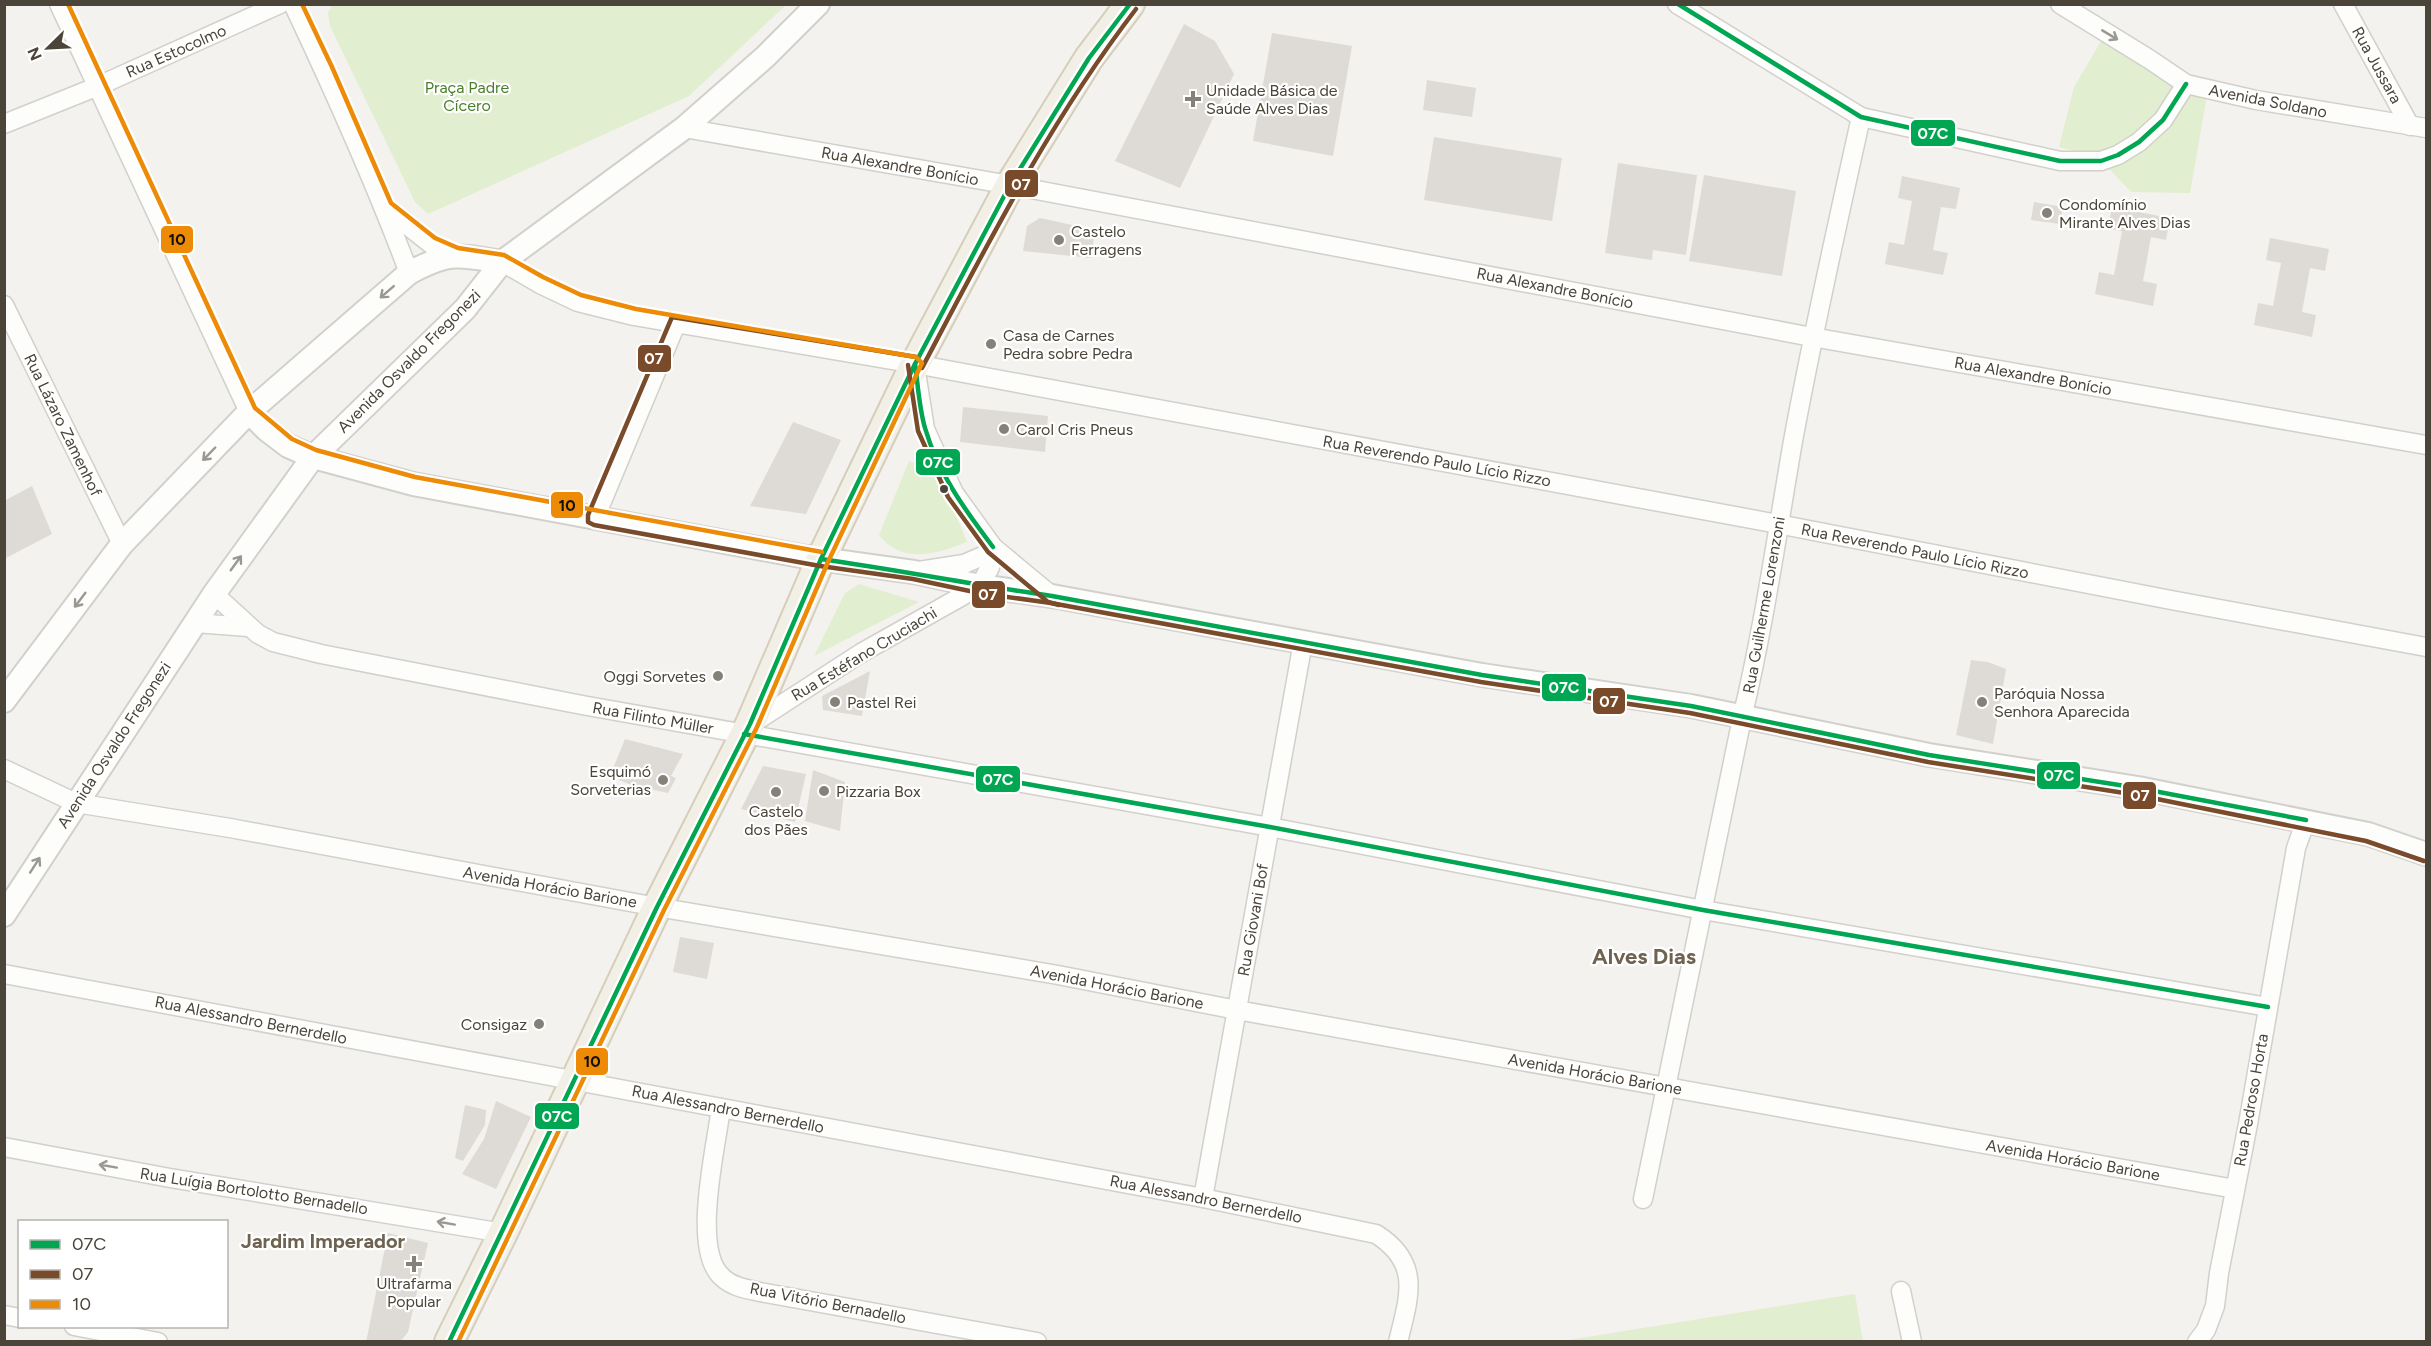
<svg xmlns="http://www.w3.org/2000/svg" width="2431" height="1346" viewBox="0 0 2431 1346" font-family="Figtree,sans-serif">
	<rect width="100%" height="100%" fill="#f4f2ee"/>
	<g fill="#e1eecf">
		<polygon points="332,5 332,4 786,5 689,96 428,214 415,202 330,26 328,13"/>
		<polygon points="2109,28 2208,89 2190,193 2131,192 2098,157 2059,147 2074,87"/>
		<path d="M909 461 939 475 967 542C937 554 902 565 879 535Z"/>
		<polygon points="859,584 919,602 814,656 845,593"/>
		<polygon points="1855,1294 1863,1341 1562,1341"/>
	</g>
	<g fill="#dedbd6">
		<polygon points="1184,24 1215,41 1234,74 1180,188 1115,161"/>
		<polygon points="1272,33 1352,46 1333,156 1253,141"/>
		<polygon points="1427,80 1476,88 1472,117 1423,110"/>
		<polygon points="1434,137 1562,158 1552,221 1424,200"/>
		<polygon points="1618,163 1697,175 1686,255 1653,250 1652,260 1605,253"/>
		<polygon points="1704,175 1796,191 1782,276 1689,261"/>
		<polygon points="1902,176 1960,188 1956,209 1941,207 1933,250 1948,253 1943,275 1885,264 1889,242 1904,245 1912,201 1898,198"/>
		<polygon points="2034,202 2063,207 2060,224 2031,220"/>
		<polygon points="2112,207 2170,218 2166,240 2151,237 2143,281 2157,284 2153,306 2095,294 2099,272 2114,275 2122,231 2108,229"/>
		<polygon points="1040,218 1095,230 1091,258 1023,251 1027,226"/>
		<polygon points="2270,238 2329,249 2325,271 2310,268 2302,312 2316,315 2312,337 2254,325 2258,303 2273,306 2281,263 2266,260"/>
		<polygon points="963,407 1048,416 1045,452 960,442"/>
		<polygon points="793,422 841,440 806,514 750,506"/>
		<polygon points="32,486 52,534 4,559 4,501"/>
		<polygon points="1971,660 1988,662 2006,669 1993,744 1956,735"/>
		<polygon points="870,671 862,716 823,710 822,696"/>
		<polygon points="625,739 683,754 671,776 676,778 668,793 631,785 610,776"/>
		<polygon points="763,766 806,774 795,822 741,809"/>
		<polygon points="813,770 845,782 840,831 805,821"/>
		<polygon points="680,937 714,943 707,979 673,972"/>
		<polygon points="496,1101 531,1117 496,1189 462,1174 484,1139"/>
		<polygon points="465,1105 486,1110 485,1125 463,1161 455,1158"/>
		<polygon points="388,1233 428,1243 408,1332 400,1342 366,1342"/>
	</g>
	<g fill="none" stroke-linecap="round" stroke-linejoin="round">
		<g stroke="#d2d0cb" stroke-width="21">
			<g id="minor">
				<polyline points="59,4 249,412"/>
				<path d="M293 4C335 93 375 182 409 273"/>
				<polyline points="1677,4 1861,117 2060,161 2101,161 2118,155 2139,142 2163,120 2186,84"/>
				<polyline points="2060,4 2149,59 2186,84 2256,100 2426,128"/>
				<polyline points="2343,4 2410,126"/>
				<polyline points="4,124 96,87 280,4"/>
				<polyline points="684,128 1010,185 1812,337 2426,445"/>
				<polyline points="385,208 431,244 456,255"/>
				<polyline points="502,262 540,284 578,302 634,316 915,364 1778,524 2171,600 2426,647"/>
				<polyline points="4,305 122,544"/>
				<polyline points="915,366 925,429 954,493 993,547 1052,596"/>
				<polyline points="595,518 676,324"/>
				<polyline points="919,571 964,564 992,552"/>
				<polyline points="214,594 258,634 273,642 321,654 582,705 1270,827 1703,910 2268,1007"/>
				<polyline points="195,623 248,627"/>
				<polyline points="753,723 861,653 980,586 990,567 993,547"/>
				<polyline points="4,769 76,803 230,828 657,907 1058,975 1237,1010 2235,1189"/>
				<path d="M4 974 1203 1198 1376 1234C1422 1263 1409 1297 1398 1342"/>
				<path d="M721 1108C716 1147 691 1250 722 1277 732 1287 747 1289 760 1292L1037 1342"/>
				<polyline points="4,1147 170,1178 503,1233"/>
				<polyline points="1203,1198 1303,642"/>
				<path d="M1643 1199 1742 718C1764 627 1777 533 1793 441 1813 332 1837 225 1861 117"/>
				<polyline points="1901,1291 1912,1342"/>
				<polyline points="4,1315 20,1318"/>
				<polyline points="74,1326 158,1342"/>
				<polyline points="2197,1342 2206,1330 2215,1306 2219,1273 2248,1124 2296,848 2306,820"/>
			</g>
		</g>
		<g stroke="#d2d0cb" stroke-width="26">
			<g id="tertiary">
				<polyline points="249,412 267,430 288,446 313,457 413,484 806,557 914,572 980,586 1052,596 1482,675 1691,706 1929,755 2138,788 2368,834 2426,854"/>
				<path d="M4 701 122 544 249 412 409 273C450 251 458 255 502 262"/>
				<polyline points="4,915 214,594 313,457 465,309 502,262 684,128 765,57 818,4"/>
			</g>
		</g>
		<g stroke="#d6cebb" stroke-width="32">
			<polyline id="primary" points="449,1342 503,1233 657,907 750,724 821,559 915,364 1010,185 1089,58 1130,4"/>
		</g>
		<use href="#minor" stroke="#fdfdfc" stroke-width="18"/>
		<use href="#tertiary" stroke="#fdfdfc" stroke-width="22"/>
		<use href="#primary" stroke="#f2efe6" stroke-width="28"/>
		<g stroke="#fff" stroke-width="9">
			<g id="bus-1">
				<polyline points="1678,4 1861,117 2060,161 2101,161 2118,155 2139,142 2163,120 2186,84"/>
				<path d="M915 364C918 385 919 407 925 428 938 473 965 510 993 547"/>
				<path d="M821 559C898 570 975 585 1052 596L1482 675 1691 706 1929 755 2138 788 2306 820"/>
				<polyline points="744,734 1270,827 1703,910 2268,1007"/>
				<polyline points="449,1342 657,907 750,724 821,559 915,364 1010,185 1089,58 1130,4"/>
			</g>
		</g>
		<g stroke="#fff" stroke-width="9">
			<g id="bus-2">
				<polyline points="916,357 672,317 588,515 588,522 594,525 820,566 913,579 979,593 1051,603 1481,682 1690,713 1928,762 2137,795 2366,841 2424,861"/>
				<polyline points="908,365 918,431 948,497 988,552 1048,602 1059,605"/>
				<path d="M922 368C988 243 1050 121 1136 9"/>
			</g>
		</g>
		<g stroke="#fff" stroke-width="9">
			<g id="bus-3">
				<polyline points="68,4 255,408 292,439 316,450 415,477 822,552"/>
				<polyline points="302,4 332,67 391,203 435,238 458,248 504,255 543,277 581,295 636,309 916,357 922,363 828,562 757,727 664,910 458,1342"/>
			</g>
		</g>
		<use href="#bus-1" stroke="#00a651" stroke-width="4.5"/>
		<use href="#bus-2" stroke="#7a4b2a" stroke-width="4.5"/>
		<use href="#bus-3" stroke="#ed8b06" stroke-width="4.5"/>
	</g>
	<defs><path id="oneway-shaft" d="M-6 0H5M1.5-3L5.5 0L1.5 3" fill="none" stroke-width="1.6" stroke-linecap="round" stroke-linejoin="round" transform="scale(1.5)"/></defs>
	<g stroke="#9b9791">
		<use href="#oneway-shaft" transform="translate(2110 35) rotate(31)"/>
		<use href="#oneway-shaft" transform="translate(387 292) rotate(139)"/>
		<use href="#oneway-shaft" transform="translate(209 454) rotate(134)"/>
		<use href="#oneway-shaft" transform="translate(236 563) rotate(-54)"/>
		<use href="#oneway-shaft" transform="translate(80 600) rotate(127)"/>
		<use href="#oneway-shaft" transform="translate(35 865) rotate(-57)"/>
		<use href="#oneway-shaft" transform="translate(108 1166) rotate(-170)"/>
		<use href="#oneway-shaft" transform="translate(446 1223) rotate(-170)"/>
	</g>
	<g fill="#868178" stroke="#fff" stroke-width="2">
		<path d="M1190 90h6v6h6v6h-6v6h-6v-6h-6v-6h6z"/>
		<circle cx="2047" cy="213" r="6"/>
		<circle cx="1059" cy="240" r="6"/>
		<circle cx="991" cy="344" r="6"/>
		<circle cx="1004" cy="429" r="6"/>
		<circle cx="718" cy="676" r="6"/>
		<circle cx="835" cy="702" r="6"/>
		<circle cx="1982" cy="702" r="6"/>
		<circle cx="663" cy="780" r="6"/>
		<circle cx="824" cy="791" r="6"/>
		<circle cx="776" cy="792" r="6"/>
		<circle cx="539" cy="1024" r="6"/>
		<path d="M411 1255h6v6h6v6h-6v6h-6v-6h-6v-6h6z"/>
	</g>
	<circle fill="#4b4439" stroke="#fff" stroke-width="2" cx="944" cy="489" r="5"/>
	<g text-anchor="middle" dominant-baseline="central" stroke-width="4.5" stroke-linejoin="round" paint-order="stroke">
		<g font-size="16" fill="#4b4439" stroke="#fff">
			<text transform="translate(176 51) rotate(-24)">Rua Estocolmo</text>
			<text transform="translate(2377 65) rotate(61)">Rua Jussara</text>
			<text transform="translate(2268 101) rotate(11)">Avenida Soldano</text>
			<text transform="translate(900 166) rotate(10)">Rua Alexandre Bonício</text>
			<text transform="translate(1555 288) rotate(11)">Rua Alexandre Bonício</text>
			<text transform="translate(409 361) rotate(-45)">Avenida Osvaldo Fregonezi</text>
			<text transform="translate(2033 376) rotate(10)">Rua Alexandre Bonício</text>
			<text transform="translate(63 425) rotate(64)">Rua Lázaro Zamenhof</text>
			<text transform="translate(1437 461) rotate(10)">Rua Reverendo Paulo Lício Rizzo</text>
			<text transform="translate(1915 551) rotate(11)">Rua Reverendo Paulo Lício Rizzo</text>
			<text transform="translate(1764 605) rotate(-80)">Rua Guilherme Lorenzoni</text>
			<text transform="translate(864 654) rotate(-31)">Rua Estéfano Cruciachi</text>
			<text transform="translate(653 718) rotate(10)">Rua Filinto Müller</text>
			<text transform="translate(114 745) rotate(-57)">Avenida Osvaldo Fregonezi</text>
			<text transform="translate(550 887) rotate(10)">Avenida Horácio Barione</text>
			<text transform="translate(1253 920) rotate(-80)">Rua Giovani Bof</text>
			<text transform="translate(1117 987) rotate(11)">Avenida Horácio Barione</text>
			<text transform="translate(251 1020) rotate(11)">Rua Alessandro Bernerdello</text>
			<text transform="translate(1595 1074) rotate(10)">Avenida Horácio Barione</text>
			<text transform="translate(2251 1100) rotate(-80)">Rua Pedroso Horta</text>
			<text transform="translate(728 1109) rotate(11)">Rua Alessandro Bernerdello</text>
			<text transform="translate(2073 1160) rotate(10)">Avenida Horácio Barione</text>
			<text transform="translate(254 1191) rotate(9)">Rua Luígia Bortolotto Bernadello</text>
			<text transform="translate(1206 1199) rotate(11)">Rua Alessandro Bernerdello</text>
			<text transform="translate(828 1303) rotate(11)">Rua Vitório Bernadello</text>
		</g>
		<g font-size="16" fill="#4a7f2a" stroke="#fff">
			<text x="467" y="87">Praça Padre<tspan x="467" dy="18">Cícero</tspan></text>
		</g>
		<g font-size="16" fill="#4b4439" stroke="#fff" text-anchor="start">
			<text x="1206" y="90">Unidade Básica de<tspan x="1206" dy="18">Saúde Alves Dias</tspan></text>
			<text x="2059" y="204">Condomínio<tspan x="2059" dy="18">Mirante Alves Dias</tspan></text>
			<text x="1071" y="231">Castelo<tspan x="1071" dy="18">Ferragens</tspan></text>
			<text x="1003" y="335">Casa de Carnes<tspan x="1003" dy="18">Pedra sobre Pedra</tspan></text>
			<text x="1016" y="429">Carol Cris Pneus</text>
			<text x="706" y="676" text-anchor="end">Oggi Sorvetes</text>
			<text x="1994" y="693">Paróquia Nossa<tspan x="1994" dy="18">Senhora Aparecida</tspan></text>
			<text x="847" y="702">Pastel Rei</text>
			<text x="651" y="771" text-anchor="end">Esquimó<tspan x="651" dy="18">Sorveterias</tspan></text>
			<text x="836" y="791">Pizzaria Box</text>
			<text x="776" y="811" text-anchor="middle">Castelo<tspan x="776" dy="18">dos Pães</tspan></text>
			<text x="527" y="1024" text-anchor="end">Consigaz</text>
			<text x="414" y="1283" text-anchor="middle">Ultrafarma<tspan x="414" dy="18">Popular</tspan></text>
		</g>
		<g font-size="20" font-weight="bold" fill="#6e6250" stroke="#fff">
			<text x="323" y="1241">Jardim Imperador</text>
		</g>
		<g font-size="22" font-weight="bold" fill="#6e6250" stroke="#fff">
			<text x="1644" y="956">Alves Dias</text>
		</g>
	</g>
	<g stroke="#fff" stroke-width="2">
		<rect x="1910" y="119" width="46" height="28" rx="6" fill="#00a651"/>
		<rect x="1004" y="169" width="35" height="29" rx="6" fill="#7a4b2a"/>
		<rect x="160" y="225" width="34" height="29" rx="6" fill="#ed8b06"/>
		<rect x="637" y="344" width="35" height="29" rx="6" fill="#7a4b2a"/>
		<rect x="915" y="448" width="46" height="28" rx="6" fill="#00a651"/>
		<rect x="550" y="491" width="34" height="28" rx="6" fill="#ed8b06"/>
		<rect x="971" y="580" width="35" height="29" rx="6" fill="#7a4b2a"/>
		<rect x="1541" y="673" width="46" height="29" rx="6" fill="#00a651"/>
		<rect x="1592" y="687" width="34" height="28" rx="6" fill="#7a4b2a"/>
		<rect x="2036" y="761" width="45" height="29" rx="6" fill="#00a651"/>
		<rect x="975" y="765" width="46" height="28" rx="6" fill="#00a651"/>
		<rect x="2122" y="781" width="35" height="29" rx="6" fill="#7a4b2a"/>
		<rect x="575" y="1047" width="34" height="29" rx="6" fill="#ed8b06"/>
		<rect x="534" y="1102" width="46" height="28" rx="6" fill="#00a651"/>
	</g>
	<g font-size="16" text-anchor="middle" font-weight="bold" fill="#fff">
		<text x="1933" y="139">07C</text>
		<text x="1021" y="190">07</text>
		<text x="654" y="364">07</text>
		<text x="938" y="468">07C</text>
		<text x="988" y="600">07</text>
		<text x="1564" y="693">07C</text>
		<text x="1609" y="707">07</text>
		<text x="2059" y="781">07C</text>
		<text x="998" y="785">07C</text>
		<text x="2140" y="801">07</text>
		<text x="557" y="1122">07C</text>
	</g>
	<g font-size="16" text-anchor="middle" font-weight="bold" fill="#111">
		<text x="177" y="245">10</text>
		<text x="567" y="511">10</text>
		<text x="592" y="1067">10</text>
	</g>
	<rect width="2431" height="1346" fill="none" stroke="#4b4439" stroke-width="12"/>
	<rect x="18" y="1220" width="210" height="108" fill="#ffffff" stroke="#b7b4b0" stroke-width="1.5"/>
	<rect x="30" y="1240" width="30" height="9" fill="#00a651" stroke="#b7b4b0" stroke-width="1.5"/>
	<text x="72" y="1250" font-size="18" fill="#4b4439">07C</text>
	<rect x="30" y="1270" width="30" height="9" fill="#7a4b2a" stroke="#b7b4b0" stroke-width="1.5"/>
	<text x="72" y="1280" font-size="18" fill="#4b4439">07</text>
	<rect x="30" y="1300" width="30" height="9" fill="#ed8b06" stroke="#b7b4b0" stroke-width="1.5"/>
	<text x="72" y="1310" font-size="18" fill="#4b4439">10</text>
	<g transform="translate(48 48) rotate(246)" stroke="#ffffff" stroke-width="4.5" paint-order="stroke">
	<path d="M0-4.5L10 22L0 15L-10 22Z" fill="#4b4439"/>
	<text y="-9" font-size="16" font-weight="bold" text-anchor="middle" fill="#4b4439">N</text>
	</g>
</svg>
